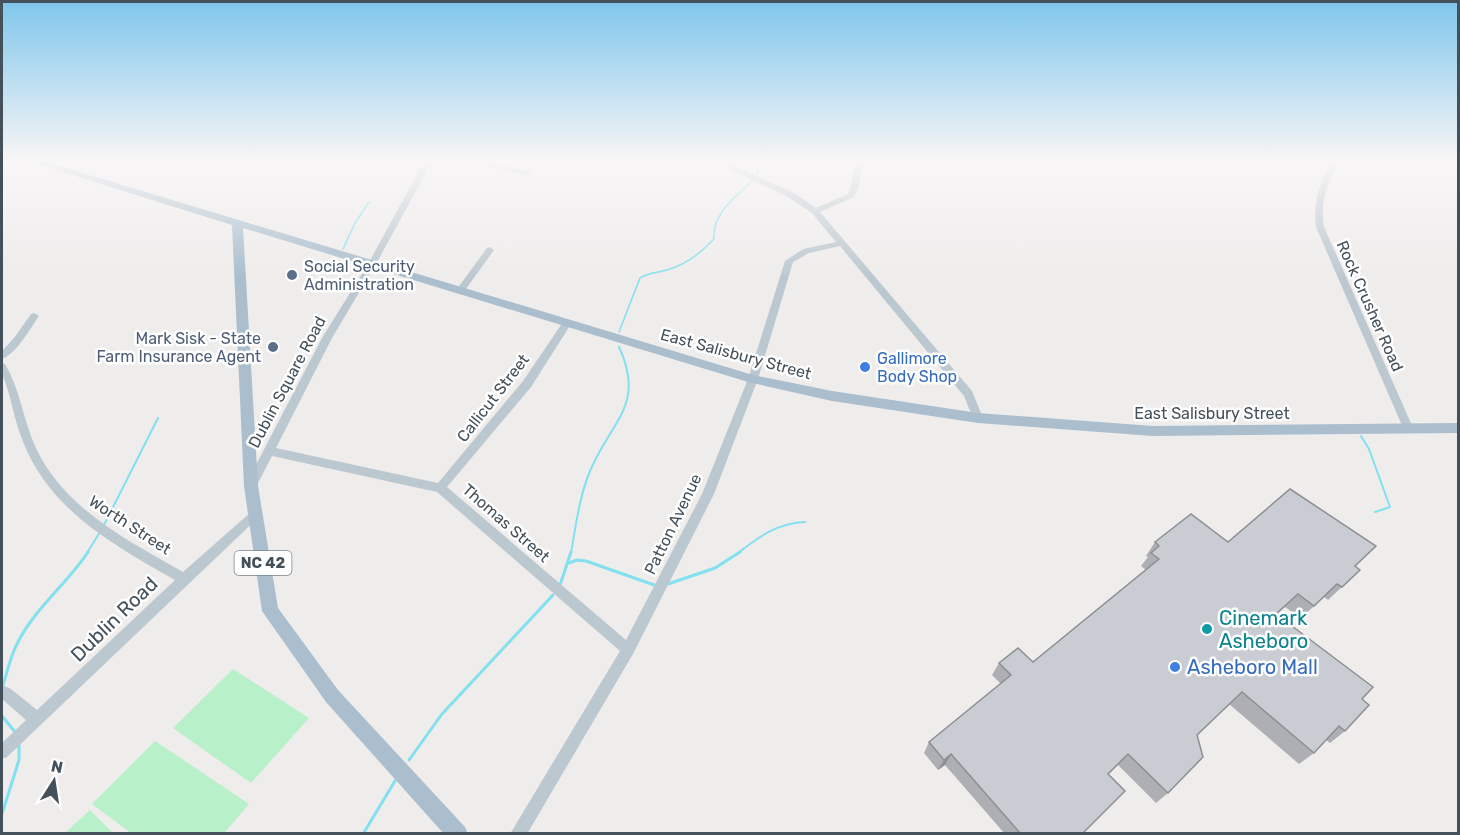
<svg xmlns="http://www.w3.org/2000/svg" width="1460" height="835" viewBox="0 0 1460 835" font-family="Rubik,sans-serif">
	<rect width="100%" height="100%" fill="#efecec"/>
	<g fill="#b7f0c9">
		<polygon points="233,669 309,718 251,783 173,728"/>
		<polygon points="155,741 249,804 224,833 131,833 92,804"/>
		<polygon points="90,810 113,833 65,833"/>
	</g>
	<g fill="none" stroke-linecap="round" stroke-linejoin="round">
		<g stroke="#82e0ef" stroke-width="1.5">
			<polyline points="757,175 760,160"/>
			<polyline points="343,249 355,223 369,202"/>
			<path d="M619 332 640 278C649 272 657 273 667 270 685 265 701 253 714 239 712 213 736 197 753 180"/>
		</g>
		<g stroke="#82e0ef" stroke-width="2">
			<polyline points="1361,436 1369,449 1390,507 1375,512"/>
			<polyline points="104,525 158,418"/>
			<polyline points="87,553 100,532"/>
			<path d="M571 553C576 525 579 498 590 471 611 421 646 405 619 347"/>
			<path d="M738 553C759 537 777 523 805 522"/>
		</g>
		<g stroke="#82e0ef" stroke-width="3">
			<polyline points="569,563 577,560 586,561 657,586"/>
			<polyline points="668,584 715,568 740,552"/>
			<polyline points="560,585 571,552"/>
			<path d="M2 688C7 674 10 657 17 644 34 609 67 584 88 552"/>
			<polyline points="2,716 15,732"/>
			<polyline points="409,760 442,714 553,595"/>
			<polyline points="2,814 19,760 19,743"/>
			<polyline points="363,834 395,781"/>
		</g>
		<g fill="#bcc8d0" fill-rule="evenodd">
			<polygon points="425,160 433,160 376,264 332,338 276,448 438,483 523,381 563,322 569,322 571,324 531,387 447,487 626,640 702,494 748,379 785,261 803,249 836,242 812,213 788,197 711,160 721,160 794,193 816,208 848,194 851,186 855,160 863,160 859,186 854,197 820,212 972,391 983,418 982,421 974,421 964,396 840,246 809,253 793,262 758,379 714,494 633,654 527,834 510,834 620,651 437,492 272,456 255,489 247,489 245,486 322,338 368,264"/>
			<polygon points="455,160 472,160 528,171 532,173 528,175"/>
			<path d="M1334 160H1341C1327 182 1320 201 1324 227L1414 430 1413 433H1405L1404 430 1316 227C1313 201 1319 182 1334 160Z"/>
			<polygon points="490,247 494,250 463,293 457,293 456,291 457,289 487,248"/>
			<path d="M34 313 39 316C30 329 16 354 2 359V351L14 338 31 314Z"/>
			<path d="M2 363 5 364C20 389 23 419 35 446 63 508 127 540 183 572L251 512 255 510 259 512 261 515 7 757 2 759V743L26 720 2 699V685L11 689 37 710 175 580C115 546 51 511 24 444 14 422 12 397 2 374Z"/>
		</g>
		<polygon fill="#aabecd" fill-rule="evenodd" points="24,160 40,160 753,375 832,391 978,413 1153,426 1458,423 1458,433 1153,436 978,423 832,401 748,382 243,228 258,486 278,608 338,690 465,827 468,834 444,834 326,702 262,611 244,486 232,225"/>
	</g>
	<polygon fill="#adafb5" points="1155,542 1228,542 1355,566 1360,570 1328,600 1324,597 1301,618 1285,607 1277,614 1362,699 1345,731 1330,743 1326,740 1314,753 1299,764 1229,704 1197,735 1168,793 1156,803 1118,765 1108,774 1082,834 1005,834 945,765 938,770 924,753 929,742 1001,684 992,675 999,663 1033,662 1146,570 1141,566 1148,557 1146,556"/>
	<polygon fill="#8d8f93" points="951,754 945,765 938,770 944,760"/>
	<polygon fill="#c9ccd2" stroke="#8d8f93" stroke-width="1.5" points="1290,489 1376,546 1355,566 1360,570 1342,587 1337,584 1314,606 1298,594 1276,614 1373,687 1362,699 1369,705 1345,731 1339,726 1314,753 1242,692 1197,735 1203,757 1168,793 1128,754 1108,774 1125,791 1082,834 1021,834 951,754 944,760 929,742 1011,675 999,663 1018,648 1033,662 1159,559 1151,553 1159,546 1155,542 1191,514 1228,542"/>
	<linearGradient id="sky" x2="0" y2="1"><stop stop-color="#7fc6eb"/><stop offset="0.58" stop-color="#f8f6f6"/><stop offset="1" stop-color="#f8f6f6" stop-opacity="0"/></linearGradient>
	<rect width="1460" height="277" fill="url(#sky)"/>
	<g fill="#5c6f8a" stroke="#fff" stroke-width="2">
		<circle cx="292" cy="275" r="6"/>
		<circle cx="273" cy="347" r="6"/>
	</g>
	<g fill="#3f7fe0" stroke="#fff" stroke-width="2">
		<circle cx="865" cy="367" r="6"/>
		<circle cx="1175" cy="667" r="6"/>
	</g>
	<circle fill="#0f9aa8" stroke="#fff" stroke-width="2" cx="1207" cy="629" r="6"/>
	<g text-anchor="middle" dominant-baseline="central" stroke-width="5" stroke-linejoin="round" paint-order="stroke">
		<rect fill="#fff" stroke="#7c858c" stroke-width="1.5" x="234.5" y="551" width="57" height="24" rx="4.5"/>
		<g font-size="15" font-weight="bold" fill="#44515a">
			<text x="263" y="563">NC 42</text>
		</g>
		<g font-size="16" fill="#4e5e75" stroke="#fff" text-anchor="start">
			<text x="304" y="266">Social Security<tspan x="304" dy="18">Administration</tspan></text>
			<text x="261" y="338" text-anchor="end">Mark Sisk - State<tspan x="261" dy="18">Farm Insurance Agent</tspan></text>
		</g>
		<g font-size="16" fill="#44515a" stroke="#fff">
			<text transform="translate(1370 306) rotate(66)">Rock Crusher Road</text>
			<text transform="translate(736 354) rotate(15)">East Salisbury Street</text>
			<text transform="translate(287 382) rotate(-62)">Dublin Square Road</text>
			<text transform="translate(493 398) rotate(-52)">Callicut Street</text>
			<text x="1212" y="413">East Salisbury Street</text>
			<text transform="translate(506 523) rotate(41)">Thomas Street</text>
			<text transform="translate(673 524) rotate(-64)">Patton Avenue</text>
			<text transform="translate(130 525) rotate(33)">Worth Street</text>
		</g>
		<g font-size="16" fill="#366cbe" stroke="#fff" text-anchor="start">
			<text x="877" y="358">Gallimore<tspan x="877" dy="18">Body Shop</tspan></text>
		</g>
		<g font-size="20" fill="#0d838f" stroke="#fff" text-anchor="start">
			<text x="1219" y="618">Cinemark<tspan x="1219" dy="23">Asheboro</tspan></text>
		</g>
		<g font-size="20" fill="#44515a" stroke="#fff">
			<text transform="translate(114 619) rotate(-44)">Dublin Road</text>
		</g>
		<g font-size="20" fill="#366cbe" stroke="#fff" text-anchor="start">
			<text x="1187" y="667">Asheboro Mall</text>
		</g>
	</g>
	<rect width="1460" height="835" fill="none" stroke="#44515a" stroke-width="6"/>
	<g transform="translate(54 781) rotate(12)" stroke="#ffffff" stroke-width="4.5" paint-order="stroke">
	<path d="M0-4.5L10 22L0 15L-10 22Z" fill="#44515a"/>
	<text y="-9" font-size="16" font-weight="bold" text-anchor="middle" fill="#44515a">N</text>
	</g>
</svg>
